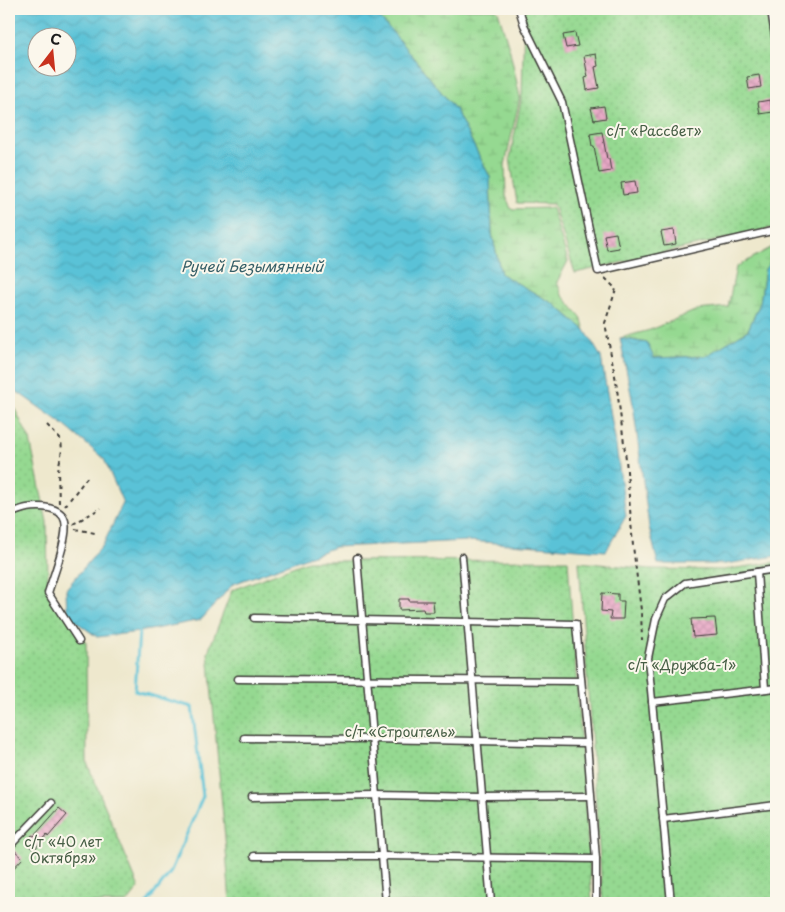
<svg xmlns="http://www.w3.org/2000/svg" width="785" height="912" viewBox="0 0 785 912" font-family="'Playpen Sans',sans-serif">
	<defs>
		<pattern id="wetland-marsh" width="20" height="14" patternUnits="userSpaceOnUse" patternTransform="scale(1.25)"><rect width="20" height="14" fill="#95d991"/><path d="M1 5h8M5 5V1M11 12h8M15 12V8" fill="none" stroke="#80ba7c"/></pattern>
		<pattern id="park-dots" width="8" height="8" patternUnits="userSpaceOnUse" patternTransform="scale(1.25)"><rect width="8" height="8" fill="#95d991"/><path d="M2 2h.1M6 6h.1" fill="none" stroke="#80ba7c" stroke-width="1.8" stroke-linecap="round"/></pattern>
		<pattern id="water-waves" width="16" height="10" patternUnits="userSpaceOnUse" patternTransform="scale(1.25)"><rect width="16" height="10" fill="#5ac2d7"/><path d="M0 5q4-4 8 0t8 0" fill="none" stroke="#4ea6b8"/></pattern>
		<pattern id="building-cross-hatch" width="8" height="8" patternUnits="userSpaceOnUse" patternTransform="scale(1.25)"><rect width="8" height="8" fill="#e8a9c6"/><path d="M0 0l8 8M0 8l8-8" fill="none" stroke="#c691aa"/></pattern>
	</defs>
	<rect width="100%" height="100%" fill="#fbf7ec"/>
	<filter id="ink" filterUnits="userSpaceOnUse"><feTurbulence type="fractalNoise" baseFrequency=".02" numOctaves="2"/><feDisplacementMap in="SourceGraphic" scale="10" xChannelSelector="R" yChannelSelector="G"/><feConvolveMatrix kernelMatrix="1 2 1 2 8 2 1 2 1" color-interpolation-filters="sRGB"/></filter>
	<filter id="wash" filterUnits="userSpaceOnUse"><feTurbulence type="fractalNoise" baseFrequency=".0096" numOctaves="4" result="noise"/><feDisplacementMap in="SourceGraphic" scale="20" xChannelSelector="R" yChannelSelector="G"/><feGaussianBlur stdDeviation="1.12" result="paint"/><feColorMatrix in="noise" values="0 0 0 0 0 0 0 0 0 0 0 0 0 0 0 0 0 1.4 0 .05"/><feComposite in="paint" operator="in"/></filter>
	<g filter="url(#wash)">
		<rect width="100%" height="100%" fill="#eee8cd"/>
		<g fill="url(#wetland-marsh)" stroke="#587a56">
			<polygon points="371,9 496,9 498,11 510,51 520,97 505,165 506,196 511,209 552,208 568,261 557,282 562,295 581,317 585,330 554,304 501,274 492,234 490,177 455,109 390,29"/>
			<polygon points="776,245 776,255 765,269 760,303 748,330 706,356 653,358 647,343 620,338 650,330 697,310 728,307 736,267"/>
		</g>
		<g fill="url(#park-dots)" stroke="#587a56">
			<polygon points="522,9 766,9 776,72 776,227 575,273 553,204 517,203 510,158 522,95 524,16"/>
			<polygon points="9,397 30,440 47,522 48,582 64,613 86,643 87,763 139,888 127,903 9,903"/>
			<polygon points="568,560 592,903 230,903 225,838 208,652 232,590 308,561"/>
			<polygon points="579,562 650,569 724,570 776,562 776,903 603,903"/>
		</g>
		<g fill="url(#water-waves)" stroke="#3b6f7a" fill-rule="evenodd">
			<path d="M9 9H371L390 29 455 109 490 177 492 234 501 274 554 304 585 330 601 357 615 439 626 516 606 551 468 541 335 547 233 584 201 620 139 632 97 637 67 615 66 589 103 545 123 503 104 459 64 425 9 386ZM38 38H68V68H38Z"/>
			<polygon points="776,255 776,556 725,564 658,564 649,527 633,404 620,338 647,343 654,358 706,356 748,330 760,303 765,269"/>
		</g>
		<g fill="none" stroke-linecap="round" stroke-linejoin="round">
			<polyline stroke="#5ac2d7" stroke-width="3" points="139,632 135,691 192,707 203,796 170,873 147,903"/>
		</g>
		<g id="blocks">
			<g fill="url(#building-cross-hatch)">
				<polygon points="575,33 578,46 566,48 563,35"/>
				<polygon points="596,54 598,66 595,67 599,88 587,90 585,78 588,77 584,56"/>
				<polygon points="759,75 761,87 749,89 747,77"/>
				<polygon points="770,100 773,112 760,114 758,102"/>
				<polygon points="604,106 606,118 594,120 591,108"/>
				<polygon points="602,132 607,159 609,159 611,171 599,173 594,146 592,146 590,134"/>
				<polygon points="635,181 637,193 623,195 621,183"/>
				<polygon points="674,230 676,244 664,246 661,232"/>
				<polygon points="616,233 619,248 607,250 604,235"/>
				<polygon points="602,593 618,594 618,601 624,601 623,619 610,619 611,612 601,611"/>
				<polygon points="399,599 409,599 409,601 433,601 434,612 424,612 423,609 399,610"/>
				<polygon points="715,618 717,635 693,637 691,619"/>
				<polygon points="59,808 67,815 48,837 47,835 34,850 26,843 32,835 34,836"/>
				<polygon points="14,850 23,858 9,873 9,857"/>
			</g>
		</g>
	</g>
	<g filter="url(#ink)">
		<use href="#blocks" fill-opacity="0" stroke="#3c3b37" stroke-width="1"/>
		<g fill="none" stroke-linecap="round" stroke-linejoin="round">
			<g stroke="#3c3b37" stroke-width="9">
				<g id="lane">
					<polyline points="519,9 524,25 562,102 598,271 776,230"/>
					<polyline points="771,9 776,43"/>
					<path d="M9 514C15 512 21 509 27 508 40 506 61 506 65 521 69 536 53 577 48 593L79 641"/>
					<polyline points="462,557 491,903"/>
					<polyline points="357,558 386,903"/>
					<polyline points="757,572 765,689"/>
					<polyline points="254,618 576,624 587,743 596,859 596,903"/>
					<polyline points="238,679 581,681"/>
					<polyline points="652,702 776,688"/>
					<polyline points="244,738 372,739 587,743"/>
					<polyline points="252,797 377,795 482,797 590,796"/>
					<polyline points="663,819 776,805"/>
					<polyline points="9,847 51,803"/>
					<polyline points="254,856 382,856 596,859"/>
					<polyline points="671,903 648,658 656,619 665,599 685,583 776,569"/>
				</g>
			</g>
			<g stroke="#3c3b37" stroke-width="2" stroke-dasharray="4 4" stroke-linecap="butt">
				<polyline points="605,278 616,289 605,323 616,381 626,459 633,546 641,610 642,640"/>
				<polyline points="47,425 61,440 62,450 58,470 59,504"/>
				<polyline points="65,506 89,475"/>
				<polyline points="73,524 101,508"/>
				<polyline points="75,529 95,533"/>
			</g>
			<use href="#lane" stroke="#fff" stroke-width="6"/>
		</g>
	</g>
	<g text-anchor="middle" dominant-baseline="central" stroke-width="4" stroke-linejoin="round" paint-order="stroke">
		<g font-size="14" fill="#465e45" stroke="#fbf7ec">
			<text x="654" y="130">с/т «Рассвет»</text>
			<text x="682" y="664">с/т «Дружба-1»</text>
			<text x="400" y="731">с/т «Строитель»</text>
			<text x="63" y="841">с/т «40 лет<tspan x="63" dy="16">Октября»</tspan></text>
		</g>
		<g font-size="15" font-style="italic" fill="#355e67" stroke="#fbf7ec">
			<text x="252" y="265">Ручей Безымянный</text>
		</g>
	</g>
	<rect width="785" height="912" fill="none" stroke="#fbf7ec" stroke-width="30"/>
	<g transform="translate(52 52) rotate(16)"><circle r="24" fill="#fbf7ec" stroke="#a29f99"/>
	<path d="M0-4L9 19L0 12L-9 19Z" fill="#c8321e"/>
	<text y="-8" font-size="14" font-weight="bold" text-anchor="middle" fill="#1c1c1c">С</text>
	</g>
</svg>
